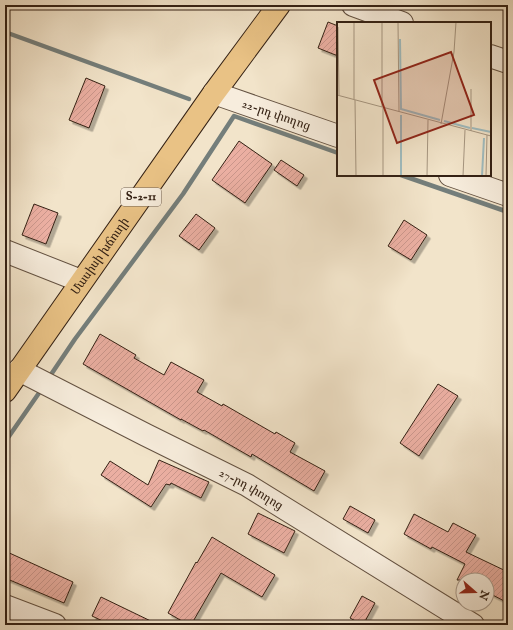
<svg xmlns="http://www.w3.org/2000/svg" width="513" height="630" viewBox="0 0 513 630" font-family="'IM FELL English','Noto Serif Armenian',serif">
	<defs>
		<pattern id="building-hatch" width="6" height="6" patternUnits="userSpaceOnUse"><rect width="6" height="6" fill="#ebafa2"/><path d="M-1 1l2-2M0 6l6-6M5 7l2-2" fill="none" stroke="#ca968b"/></pattern>
		<filter id="shadow"><feDropShadow dx="3.5" dy="3.5" stdDeviation="0" flood-color="#0004"/></filter>
	</defs>
	<rect width="100%" height="100%" fill="#f2e4ca"/>
	<filter id="stains"><feTurbulence type="fractalNoise" baseFrequency=".005" numOctaves="4"/><feColorMatrix values="0 0 0 0 .2 0 0 0 0 .09 0 0 0 0 .02 0 0 0 .5 -.17"/></filter>
	<radialGradient id="worn" r=".72"><stop offset=".6" stop-color="#630" stop-opacity="0"/><stop offset="1" stop-color="#630" stop-opacity=".3"/></radialGradient>
	<g fill="none" stroke-linecap="round" stroke-linejoin="round">
		<g stroke="#747e7b" stroke-width="4.5">
			<polyline points="5,32 189,99"/>
			<polyline points="401,175 508,212"/>
			<polyline points="50,376 75,339 183,194 234,116 338,153"/>
			<polyline points="5,442 39,393"/>
		</g>
	</g>
	<g fill="url(#building-hatch)" stroke="#342114" filter="url(#shadow)">
		<polygon points="328,22 338,26 338,56 318,48"/>
		<polygon points="86,78 105,86 89,128 69,120"/>
		<polygon points="239,141 272,164 245,203 212,180"/>
		<polygon points="281,160 304,175 297,186 274,170"/>
		<polygon points="34,204 58,213 46,244 22,235"/>
		<polygon points="196,214 215,228 199,250 179,236"/>
		<polygon points="404,220 427,235 411,260 388,246"/>
		<polygon points="100,334 136,355 134,358 164,375 171,362 204,380 197,392 222,406 223,404 275,434 276,432 295,443 290,452 325,471 314,491 252,454 251,457 204,430 203,431 181,419 181,420 83,364"/>
		<polygon points="438,384 458,396 419,456 400,443"/>
		<polygon points="159,460 209,482 201,498 171,483 170,485 166,484 151,507 101,475 110,461 148,485"/>
		<polygon points="350,506 375,520 368,533 343,519"/>
		<polygon points="258,513 295,531 284,553 248,534"/>
		<polygon points="414,514 448,532 453,523 476,535 466,552 508,572 508,603 487,592 487,580 457,580 465,564 432,547 431,549 404,534"/>
		<polygon points="212,537 275,575 262,597 221,573 191,625 189,625 168,613 196,562 197,563"/>
		<polygon points="5,551 73,582 64,603 5,578"/>
		<polygon points="362,596 375,603 363,625 350,618"/>
		<polygon points="101,597 159,625 111,625 92,616"/>
	</g>
	<g fill="none" stroke-linecap="round" stroke-linejoin="round">
		<g stroke="#645242" stroke-width="24">
			<g id="minor">
				<polyline points="353,5 402,23"/>
				<polyline points="490,56 508,62"/>
				<path id="s1" d="M214 93 338 136"/>
				<polyline points="450,175 508,195"/>
				<polyline points="5,251 81,281"/>
				<path id="s2" d="M19 370 146 435 247 485 473 625"/>
				<polyline points="5,606 55,625"/>
			</g>
		</g>
		<g stroke="#342114" stroke-width="24">
			<g id="major">
				<path id="s3" d="M5 391 214 93 279 5"/>
			</g>
		</g>
		<use href="#minor" stroke="#f7eddd" stroke-width="22"/>
		<use href="#major" stroke="#e9c285" stroke-width="22"/>
	</g>
	<g text-anchor="middle" dominant-baseline="central" stroke-width="4" stroke-linejoin="round" paint-order="stroke">
		<rect fill="#f7eddd" stroke="#6e5e50" stroke-width="1" x="121" y="188" width="40" height="18" rx="3"/>
		<g font-size="11" font-weight="bold" fill="#342114">
			<text x="141" y="197">Տ-2-11</text>
		</g>
		<g font-size="12" fill="#342114" stroke="#f7eddd">
			<text stroke="none"><textPath href="#s1" startOffset="66">22-րդ փողոց</textPath></text>
			<text stroke="none"><textPath href="#s3" startOffset="165">Մասիսի խճուղի</textPath></text>
			<text stroke="none"><textPath href="#s2" startOffset="261">27-րդ փողոց</textPath></text>
		</g>
	</g>
	<g transform="translate(337 22)">
		<rect width="154" height="154" fill="#f2e4ca"/>
		<path fill="none" stroke="#9fbcc0" stroke-width="2" d="M63 17 64 87 103 98M64 93V154M107 99 133 106M135 106 154 110M145 154 147 116"/>
		<path fill="none" stroke="#a69681" stroke-width="1" d="M61 0 62 90M1 5 2 73M0 73 154 114M17 77V0M18 78 19 154M45 85V0M104 102 117 30 119 0M134 109V67M46 154V86M90 154 91 98M126 154 128 108M149 154 150 113"/>
		<path fill="#8f2418" fill-opacity="0.15" stroke="#8f2418" stroke-width="2" d="M114 30 137 93 60 121 37 58Z"/>
		<rect width="154" height="154" fill="none" stroke="#342114" stroke-width="2"/>
	</g>
	<rect width="513" height="630" fill="none" stroke="#f2e4ca" stroke-width="20"/>
	<rect x="6" y="6" width="501" height="618" fill="none" stroke="#342114" stroke-width="2"/>
	<rect x="10" y="10" width="493" height="610" fill="none" stroke="#342114"/>
	<g transform="translate(475 592) rotate(110)"><circle r="19" fill="#f7eddd" stroke="#a99b8d"/>
	<path d="M0-3L7 15L0 10L-7 15Z" fill="#8f2418"/>
	<text y="-6" font-size="11" font-weight="bold" text-anchor="middle" fill="#342114">N</text>
	</g>
	<rect width="100%" height="100%" filter="url(#stains)"/>
	<rect width="100%" height="100%" fill="url(#worn)"/>
</svg>
